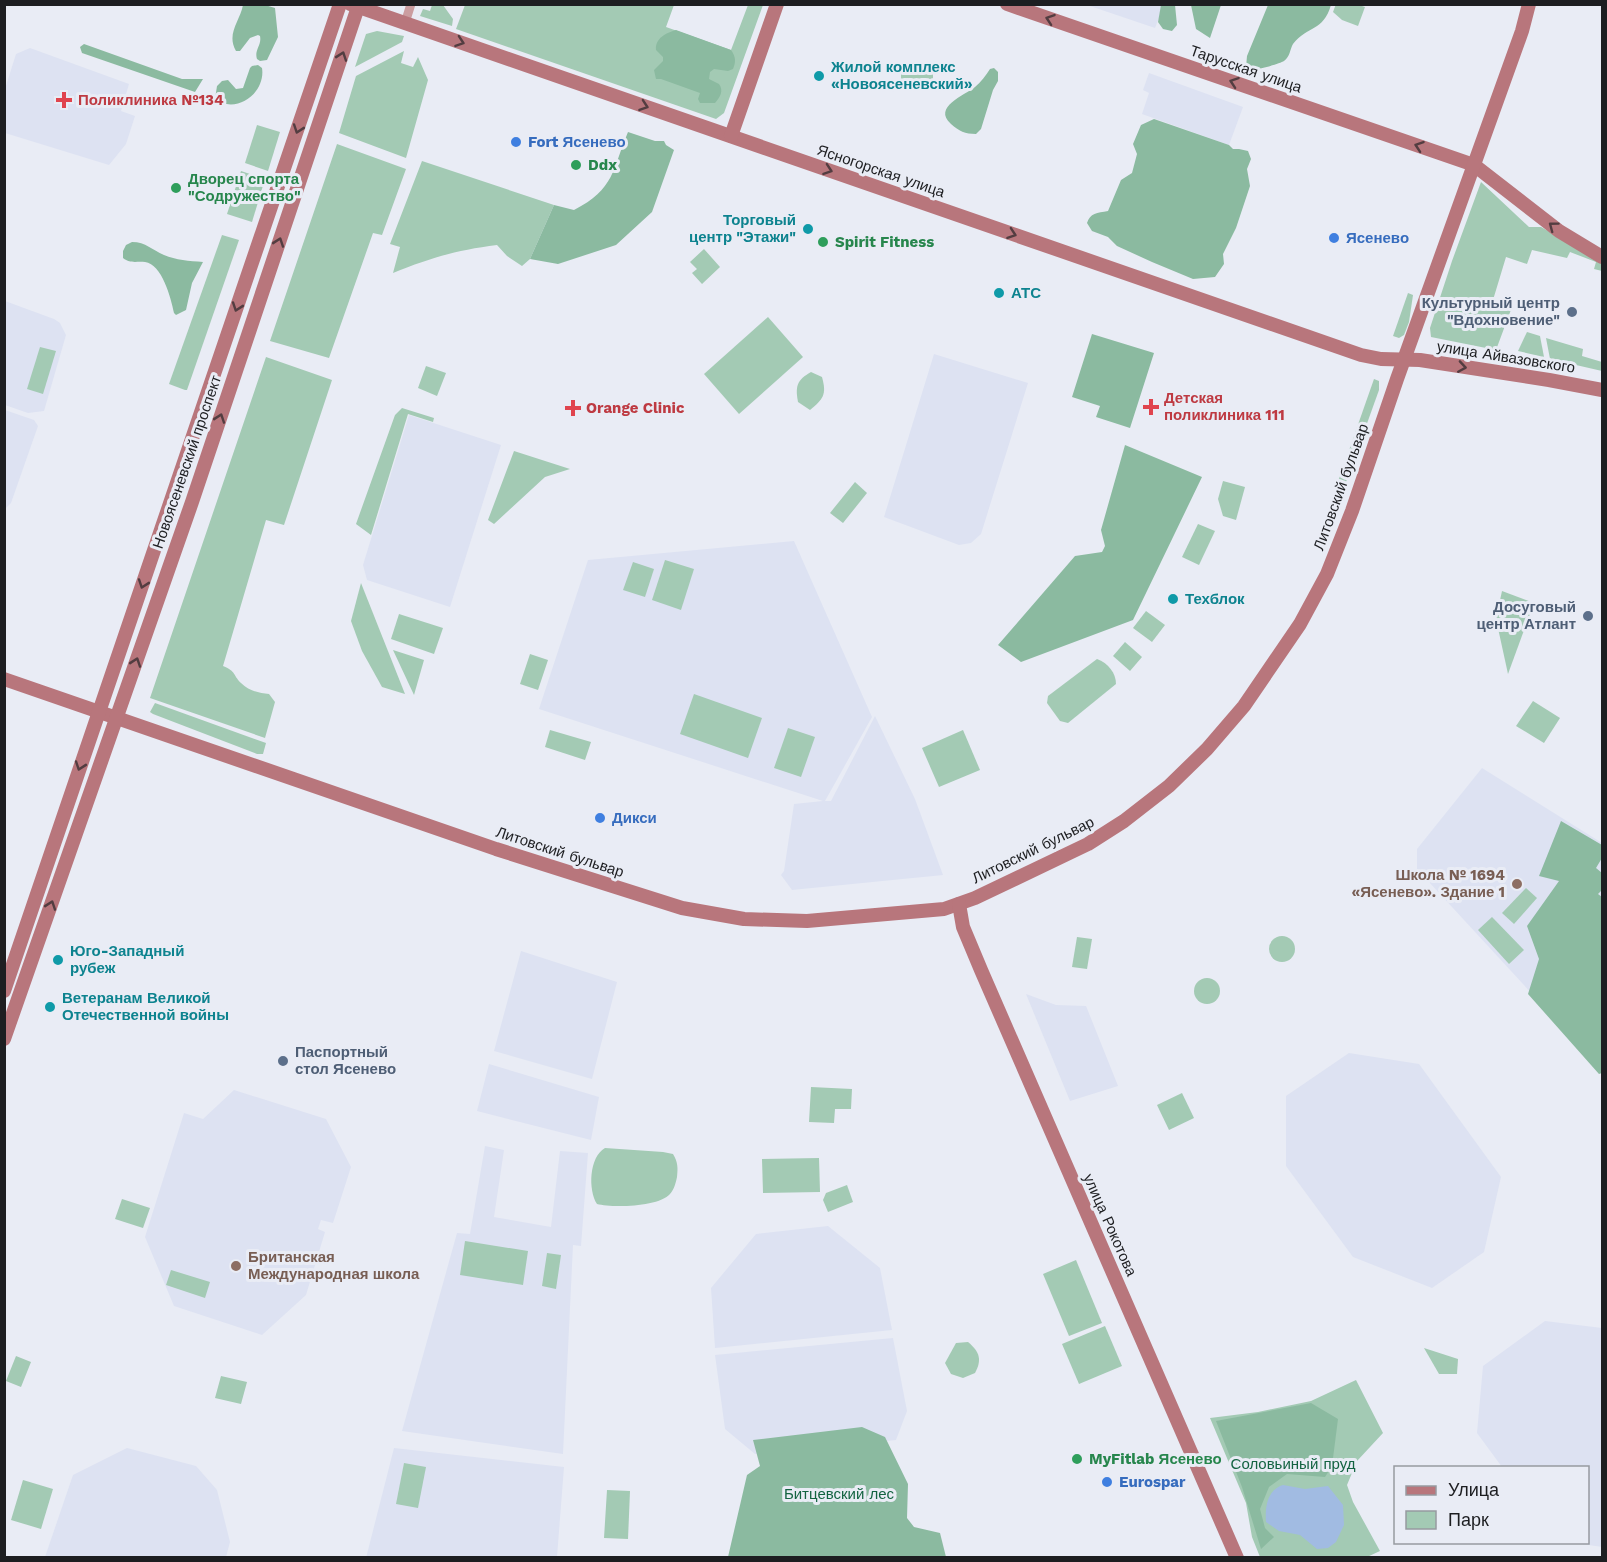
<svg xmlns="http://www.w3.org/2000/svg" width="1607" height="1562" viewBox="0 0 1607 1562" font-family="'Work Sans',sans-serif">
	<rect width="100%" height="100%" fill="#e9ecf5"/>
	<g fill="#dde2f2">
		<polygon points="1087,5 1164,5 1155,28"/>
		<polygon points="30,48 129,84 121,111 135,116 126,144 109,165 5,133 5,89 16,54"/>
		<polygon points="1149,73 1243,107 1229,145 1142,114 1149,93 1143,90"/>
		<polygon points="5,301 54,319 60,323 66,335 44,411 28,413 5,405"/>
		<polygon points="934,354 1028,383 981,534 971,543 959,545 884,517"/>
		<polygon points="5,410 34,420 38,426 11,503 5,509"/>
		<polygon points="409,415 501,445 450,607 367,580 363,565"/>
		<polygon points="794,541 872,717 825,801 831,801 875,716 915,799 943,875 792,890 781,875 784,871 794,804 823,801 539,709 588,560"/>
		<polygon points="1482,768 1602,843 1602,935 1545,1008 1417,869 1417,849"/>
		<polygon points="521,951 617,982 592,1079 494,1051"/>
		<polygon points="1026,994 1056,1005 1086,1006 1118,1086 1070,1101"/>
		<polygon points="1349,1053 1419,1064 1501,1177 1484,1252 1432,1288 1353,1257 1286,1166 1286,1096"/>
		<polygon points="489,1064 599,1097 591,1140 477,1111"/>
		<polygon points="234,1090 326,1119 351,1167 333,1223 321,1220 318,1229 325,1232 306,1295 262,1335 174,1306 145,1237 184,1113 203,1119"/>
		<polygon points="485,1146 504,1150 494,1217 551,1227 560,1151 588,1153 581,1246 573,1245 563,1454 402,1431 457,1233 470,1234"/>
		<polygon points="828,1226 880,1268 892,1330 715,1348 711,1288 756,1234"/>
		<polygon points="1545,1321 1602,1328 1602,1547 1576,1543 1588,1542 1588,1468 1502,1467 1477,1433 1483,1366"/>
		<polygon points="893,1338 907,1411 896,1440 755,1454 725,1429 715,1355"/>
		<polygon points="127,1448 196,1466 217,1490 230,1542 226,1557 45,1557 73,1475"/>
		<polygon points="394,1448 564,1467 557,1557 366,1558"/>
	</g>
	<g fill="#a3cab4">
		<polygon points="1336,4 1359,5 1365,7 1358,26 1342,20 1333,12"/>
		<polygon points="432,5 443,5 453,19 452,26 420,16 423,9 430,11"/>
		<polygon points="465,5 674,5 666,27 731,50 748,5 763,5 724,113 716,119 456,29"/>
		<polygon points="377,31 404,36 402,42 355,67 366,34"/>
		<polygon points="404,51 401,63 413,67 418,57 428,80 406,158 339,133 356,76"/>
		<polygon points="933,69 933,89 901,89 901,70"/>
		<polygon points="257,125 280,132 268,171 245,163"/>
		<polygon points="337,144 406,169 382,235 373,233 329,358 270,341"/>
		<path d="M422 161 554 205 530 259 522 266 507 256 497 245C457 250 430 258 393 273L400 247 390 244Z"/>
		<polygon points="241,171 265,179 252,222 227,214"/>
		<polygon points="1481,182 1529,227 1541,227 1602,261 1602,271 1594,269 1596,262 1570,252 1567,258 1532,250 1527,264 1506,257 1493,300 1512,307 1496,350 1431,337 1430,328 1452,261"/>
		<polygon points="222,235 239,240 187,390 185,390 169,384"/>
		<polygon points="704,249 720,267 702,284 692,273 697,269 690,262"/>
		<polygon points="1408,293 1413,295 1409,322 1404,335 1399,338 1393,336"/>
		<polygon points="768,317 803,357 739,414 704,374"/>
		<polygon points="1527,332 1540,336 1544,357 1518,351"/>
		<polygon points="1546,338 1583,349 1582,356 1602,362 1602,371 1550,359"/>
		<polygon points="40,347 56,351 43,394 27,389"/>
		<path d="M266 357 332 380 284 525 266 520 223 666C237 672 232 674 241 683 249 691 259 693 269 694L275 702 265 738 150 698Z"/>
		<polygon points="426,366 446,373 437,396 418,388"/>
		<path d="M811 372 822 377C827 395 823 399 810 410L798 402C795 386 797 380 811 372Z"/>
		<polygon points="1374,379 1379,381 1379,390 1341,496 1334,493"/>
		<polygon points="402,408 434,418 433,422 408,414 371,535 356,524 395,415"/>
		<polygon points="514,451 570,469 545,477 494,524 488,520"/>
		<polygon points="1223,481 1245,487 1236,520 1223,516 1218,499"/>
		<polygon points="855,482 867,493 843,523 830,513"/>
		<polygon points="1198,524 1215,531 1199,565 1182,557"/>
		<polygon points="665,560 694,569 681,610 652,600"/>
		<polygon points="633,562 654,569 645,597 623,590"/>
		<polygon points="361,583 405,694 382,687 362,651 351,621"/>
		<polygon points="1502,591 1534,603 1508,674 1496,619"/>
		<polygon points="1146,611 1165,625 1152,642 1133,628"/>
		<polygon points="399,614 443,628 434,654 391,639"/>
		<polygon points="1125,642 1142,657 1130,671 1113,656"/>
		<polygon points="393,650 424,660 414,695"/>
		<polygon points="530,654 548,660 538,690 520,684"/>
		<path d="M1097 659C1108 663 1116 673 1116 684L1068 723 1060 721 1047 703 1048 696Z"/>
		<polygon points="694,694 762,718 748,758 680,734"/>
		<polygon points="1533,701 1560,718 1544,743 1516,726"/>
		<polygon points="155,703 266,743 263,754 257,754 153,714 150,712"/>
		<polygon points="788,728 815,737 801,777 774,768"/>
		<polygon points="550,730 591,742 585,760 545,747"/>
		<polygon points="963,730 980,770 939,787 922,748"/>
		<polygon points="1526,888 1537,898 1514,924 1502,913"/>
		<polygon points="1492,917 1524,950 1509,964 1478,930"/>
		<circle cx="1282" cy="949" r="13"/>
		<polygon points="1077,937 1092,939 1087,969 1072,967"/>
		<circle cx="1207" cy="991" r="13"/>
		<polygon points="811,1087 852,1089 851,1109 835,1109 834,1123 809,1122"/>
		<polygon points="1182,1093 1194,1118 1169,1130 1157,1105"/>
		<path d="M605 1148 663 1152 673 1154C678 1162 678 1168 677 1177 676 1182 674 1190 670 1194 659 1207 612 1208 597 1204 588 1190 589 1157 605 1148Z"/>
		<polygon points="819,1158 820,1192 763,1193 762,1159"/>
		<polygon points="847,1185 853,1202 828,1212 823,1200 826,1193"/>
		<polygon points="122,1199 150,1208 143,1228 115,1219"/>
		<polygon points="465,1241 528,1251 523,1285 460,1275"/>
		<polygon points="547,1253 561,1255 556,1289 542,1286"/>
		<polygon points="1076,1260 1102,1323 1069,1336 1043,1274"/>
		<polygon points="171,1270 210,1282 205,1298 166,1285"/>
		<polygon points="1105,1326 1122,1366 1079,1384 1062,1344"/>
		<path d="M968 1342C980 1352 982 1360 975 1373L963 1378 951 1374 945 1363 956 1343Z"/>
		<polygon points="1424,1348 1458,1359 1457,1374 1439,1374"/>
		<polygon points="16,1356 31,1362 21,1387 6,1381"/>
		<polygon points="221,1376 247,1382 241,1404 215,1398"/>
		<polygon points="1356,1380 1383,1433 1357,1461 1347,1485 1353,1502 1380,1551 1367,1557 1260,1557 1252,1537 1246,1503 1210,1418 1258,1412 1311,1401"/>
		<polygon points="404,1463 426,1467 418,1508 396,1504"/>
		<polygon points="23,1480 53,1489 41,1529 11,1520"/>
		<polygon points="607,1490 630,1491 628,1539 604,1538"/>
	</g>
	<g fill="#8bbaa0">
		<path d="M243 5H265L275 8 278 37 267 60 260 61 257 59C254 50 262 45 260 36L258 35 250 38 240 51H236C226 34 240 21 243 5Z"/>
		<polygon points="1161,5 1175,5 1177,25 1172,31 1163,29 1158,22"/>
		<polygon points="1191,5 1221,5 1210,38 1196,29"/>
		<path d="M1268 5H1331C1323 32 1308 25 1293 44 1290 49 1290 57 1284 61 1279 64 1254 71 1248 70L1246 67 1247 56Z"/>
		<path d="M676 30 731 50C736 57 736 62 733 69L728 71 714 69 710 72 709 79 719 84C724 91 720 97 715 103H700L698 99 700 93 661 79H656L654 70 663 61V57L656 50C655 38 666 33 676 30Z"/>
		<polygon points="84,44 182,79 203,79 195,92 82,53 80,47"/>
		<path d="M258 65 262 68C266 93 236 115 215 99L217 86 222 81 228 80 236 89 243 88 250 68 252 66Z"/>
		<path d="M994 68 998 72V81L993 90 981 129 976 134C965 134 959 131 951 124 932 107 965 95 975 87 981 82 986 75 990 69Z"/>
		<path d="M1154 119 1229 145 1233 149H1239L1248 151 1251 159 1247 169 1250 186 1236 228 1223 254 1224 264 1215 277 1193 279 1152 262 1117 246 1108 237 1092 231 1087 223C1090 213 1097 213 1108 211L1121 180 1132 173 1137 154 1133 144 1141 125Z"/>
		<path d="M628 132 655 141H664L666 145 674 150 652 212 616 245 558 264 530 259 554 205 574 210C615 189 612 170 628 132Z"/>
		<path d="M132 242C146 242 152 250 164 255 176 260 189 261 203 262L192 283 186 310 176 315 174 313C171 298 162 264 145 262 136 261 131 264 123 258V251L126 245Z"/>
		<polygon points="1092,334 1154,353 1130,428 1096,417 1100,406 1072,397"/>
		<polygon points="1125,445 1202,477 1133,620 1021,662 998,645 1075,556 1102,552 1105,546 1101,530"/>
		<polygon points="1561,821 1602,845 1602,858 1596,868 1602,873 1602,890 1598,894 1602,897 1602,1073 1599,1074 1528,994 1539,959 1527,926 1559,881 1539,876"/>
		<polygon points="1311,1403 1338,1419 1332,1466 1325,1477 1287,1474 1269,1487 1260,1509 1265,1528 1274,1537 1261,1549 1242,1487 1216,1421"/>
		<polygon points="862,1427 885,1437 908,1484 907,1518 914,1527 940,1533 946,1557 728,1557 747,1475 760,1466 753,1440"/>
	</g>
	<path fill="#a1bbe2" d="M1283 1485 1305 1489 1328 1486 1343 1505 1344 1525 1336 1542 1328 1548 1317 1549 1300 1535 1279 1531 1266 1522C1265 1507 1267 1490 1283 1485Z"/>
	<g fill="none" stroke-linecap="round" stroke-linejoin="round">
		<polyline stroke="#cb9da0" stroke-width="9" points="405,23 411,4"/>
		<g stroke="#b8767c" stroke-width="14">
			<polyline points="350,4 1361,355 1381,359 1420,360 1549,380 1602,390"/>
			<polyline points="1007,4 1474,165 1559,231 1602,257"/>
			<polyline points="731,136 777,4"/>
			<polyline points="4,679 496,849 682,908 744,919 807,921 944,909 975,898 1088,844 1124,821 1169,786 1207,749 1244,706 1300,624 1327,574 1352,511 1397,379 1522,31 1529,4"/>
			<polyline points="959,904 963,927 981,970 1237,1558"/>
			<polyline points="4,991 340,4"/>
			<polyline points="4,1039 192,502 359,4"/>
		</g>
	</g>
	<defs><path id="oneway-chevron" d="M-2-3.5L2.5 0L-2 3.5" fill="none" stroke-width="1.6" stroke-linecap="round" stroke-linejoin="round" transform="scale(1.5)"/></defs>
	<g stroke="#533d41">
		<use href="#oneway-chevron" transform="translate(1050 19) rotate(-161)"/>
		<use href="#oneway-chevron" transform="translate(460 42) rotate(19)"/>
		<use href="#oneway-chevron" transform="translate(342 56) rotate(-71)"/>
		<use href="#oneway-chevron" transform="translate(1234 82) rotate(-161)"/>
		<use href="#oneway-chevron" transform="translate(644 106) rotate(19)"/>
		<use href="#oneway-chevron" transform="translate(298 129) rotate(109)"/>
		<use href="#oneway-chevron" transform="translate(1419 146) rotate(-161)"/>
		<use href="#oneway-chevron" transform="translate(828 170) rotate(19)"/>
		<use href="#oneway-chevron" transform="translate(1553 226) rotate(-143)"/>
		<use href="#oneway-chevron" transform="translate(1012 234) rotate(19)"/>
		<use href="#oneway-chevron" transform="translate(279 242) rotate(-71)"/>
		<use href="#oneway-chevron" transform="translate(237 307) rotate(109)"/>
		<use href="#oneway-chevron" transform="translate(1462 367) rotate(9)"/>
		<use href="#oneway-chevron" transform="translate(220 418) rotate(-71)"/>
		<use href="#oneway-chevron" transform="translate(143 584) rotate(109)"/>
		<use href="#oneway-chevron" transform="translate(136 662) rotate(-71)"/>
		<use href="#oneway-chevron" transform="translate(80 766) rotate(109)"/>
		<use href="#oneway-chevron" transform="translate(51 905) rotate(-71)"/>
	</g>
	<g fill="#0f9aa8" stroke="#e9ecf5" stroke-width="2">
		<circle cx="819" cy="76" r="6"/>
		<circle cx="808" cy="229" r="6"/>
		<circle cx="999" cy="293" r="6"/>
		<circle cx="1173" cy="599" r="6"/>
		<circle cx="58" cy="960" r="6"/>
		<circle cx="50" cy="1007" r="6"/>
	</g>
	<g fill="#e0444e" stroke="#e9ecf5" stroke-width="2">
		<path d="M61 91h6v6h6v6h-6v6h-6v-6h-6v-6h6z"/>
		<path d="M1148 398h6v6h6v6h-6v6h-6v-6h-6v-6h6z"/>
		<path d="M570 399h6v6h6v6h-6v6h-6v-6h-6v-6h6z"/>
	</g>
	<g fill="#3f7fe0" stroke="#e9ecf5" stroke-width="2">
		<circle cx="516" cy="142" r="6"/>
		<circle cx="1334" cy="238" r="6"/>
		<circle cx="600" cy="818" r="6"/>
		<circle cx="1107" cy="1482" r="6"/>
	</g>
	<g fill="#2e9e5b" stroke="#e9ecf5" stroke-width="2">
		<circle cx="576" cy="165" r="6"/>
		<circle cx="176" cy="188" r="6"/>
		<circle cx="823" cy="242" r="6"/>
		<circle cx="1077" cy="1459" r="6"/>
	</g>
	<g fill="#5c6f8a" stroke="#e9ecf5" stroke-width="2">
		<circle cx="1572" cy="312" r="6"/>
		<circle cx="1588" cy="616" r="6"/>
		<circle cx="283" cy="1061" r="6"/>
	</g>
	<g fill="#8d6e63" stroke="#e9ecf5" stroke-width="2">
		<circle cx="1517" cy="884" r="6"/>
		<circle cx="236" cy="1266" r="6"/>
	</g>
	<g text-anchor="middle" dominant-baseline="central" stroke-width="6" stroke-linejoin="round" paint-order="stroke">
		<g font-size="15" font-weight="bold" fill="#0d838f" stroke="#e9ecf5" text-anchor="start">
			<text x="831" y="67">Жилой комплекс<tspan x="831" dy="17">«Новоясеневский»</tspan></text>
			<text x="796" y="220" text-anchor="end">Торговый<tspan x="796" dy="17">центр "Этажи"</tspan></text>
			<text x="1011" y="293">АТС</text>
			<text x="1185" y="599">Техблок</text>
			<text x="70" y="951">Юго-Западный<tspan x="70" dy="17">рубеж</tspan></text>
			<text x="62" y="998">Ветеранам Великой<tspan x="62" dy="17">Отечественной войны</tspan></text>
		</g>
		<g font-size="15" fill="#1d1e21" stroke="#e9ecf5">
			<text transform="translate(1246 69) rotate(19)">Тарусская улица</text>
			<text transform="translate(881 171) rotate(19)">Ясногорская улица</text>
			<text transform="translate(1506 357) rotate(9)">улица Айвазовского</text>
			<text transform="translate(187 462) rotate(-71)">Новоясеневский проспект</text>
			<text transform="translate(1341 487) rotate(-70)">Литовский бульвар</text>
			<text transform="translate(1033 850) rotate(-26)">Литовский бульвар</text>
			<text transform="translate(560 852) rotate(18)">Литовский бульвар</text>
			<text transform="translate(1110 1225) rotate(66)">улица Рокотова</text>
		</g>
		<g font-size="15" font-weight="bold" fill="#be3a42" stroke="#e9ecf5" text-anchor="start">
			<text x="78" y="100">Поликлиника №134</text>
			<text x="1164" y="398">Детская<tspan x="1164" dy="17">поликлиника 111</tspan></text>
			<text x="586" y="408">Orange Clinic</text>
		</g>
		<g font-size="15" font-weight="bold" fill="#366cbe" stroke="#e9ecf5" text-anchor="start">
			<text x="528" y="142">Fort Ясенево</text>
			<text x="1346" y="238">Ясенево</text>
			<text x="612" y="818">Дикси</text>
			<text x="1119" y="1482">Eurospar</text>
		</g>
		<g font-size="15" font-weight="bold" fill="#27864d" stroke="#e9ecf5" text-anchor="start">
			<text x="588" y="165">Ddx</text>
			<text x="188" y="179">Дворец спорта<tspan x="188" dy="17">"Содружество"</tspan></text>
			<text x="835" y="242">Spirit Fitness</text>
			<text x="1089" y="1459">MyFitlab Ясенево</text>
		</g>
		<g font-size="15" font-weight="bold" fill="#4e5e75" stroke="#e9ecf5" text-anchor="end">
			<text x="1560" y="303">Культурный центр<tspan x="1560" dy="17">"Вдохновение"</tspan></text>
			<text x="1576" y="607">Досуговый<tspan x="1576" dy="17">центр Атлант</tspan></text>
			<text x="295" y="1052" text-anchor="start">Паспортный<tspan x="295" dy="17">стол Ясенево</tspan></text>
		</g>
		<g font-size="15" font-weight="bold" fill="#785e54" stroke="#e9ecf5" text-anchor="end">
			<text x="1505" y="875">Школа № 1694<tspan x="1505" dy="17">«Ясенево». Здание 1</tspan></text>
			<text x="248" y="1257" text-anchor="start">Британская<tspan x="248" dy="17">Международная школа</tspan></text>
		</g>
		<g font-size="15" fill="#136341" stroke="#e9ecf5">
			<text x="1293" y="1464">Соловьиный пруд</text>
			<text x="839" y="1494">Битцевский лес</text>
		</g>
	</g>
	<rect width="1607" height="1562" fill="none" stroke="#1d1e21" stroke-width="12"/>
	<rect x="1394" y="1466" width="195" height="78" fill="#e9ecf5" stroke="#979aa0" stroke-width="1.5"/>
	<rect x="1406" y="1486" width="30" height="9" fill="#b8767c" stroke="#979aa0" stroke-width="1.5"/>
	<text x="1448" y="1496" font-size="18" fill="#1d1e21">Улица</text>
	<rect x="1406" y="1511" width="30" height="18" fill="#a3cab4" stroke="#979aa0" stroke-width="1.5"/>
	<text x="1448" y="1526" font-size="18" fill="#1d1e21">Парк</text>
</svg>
